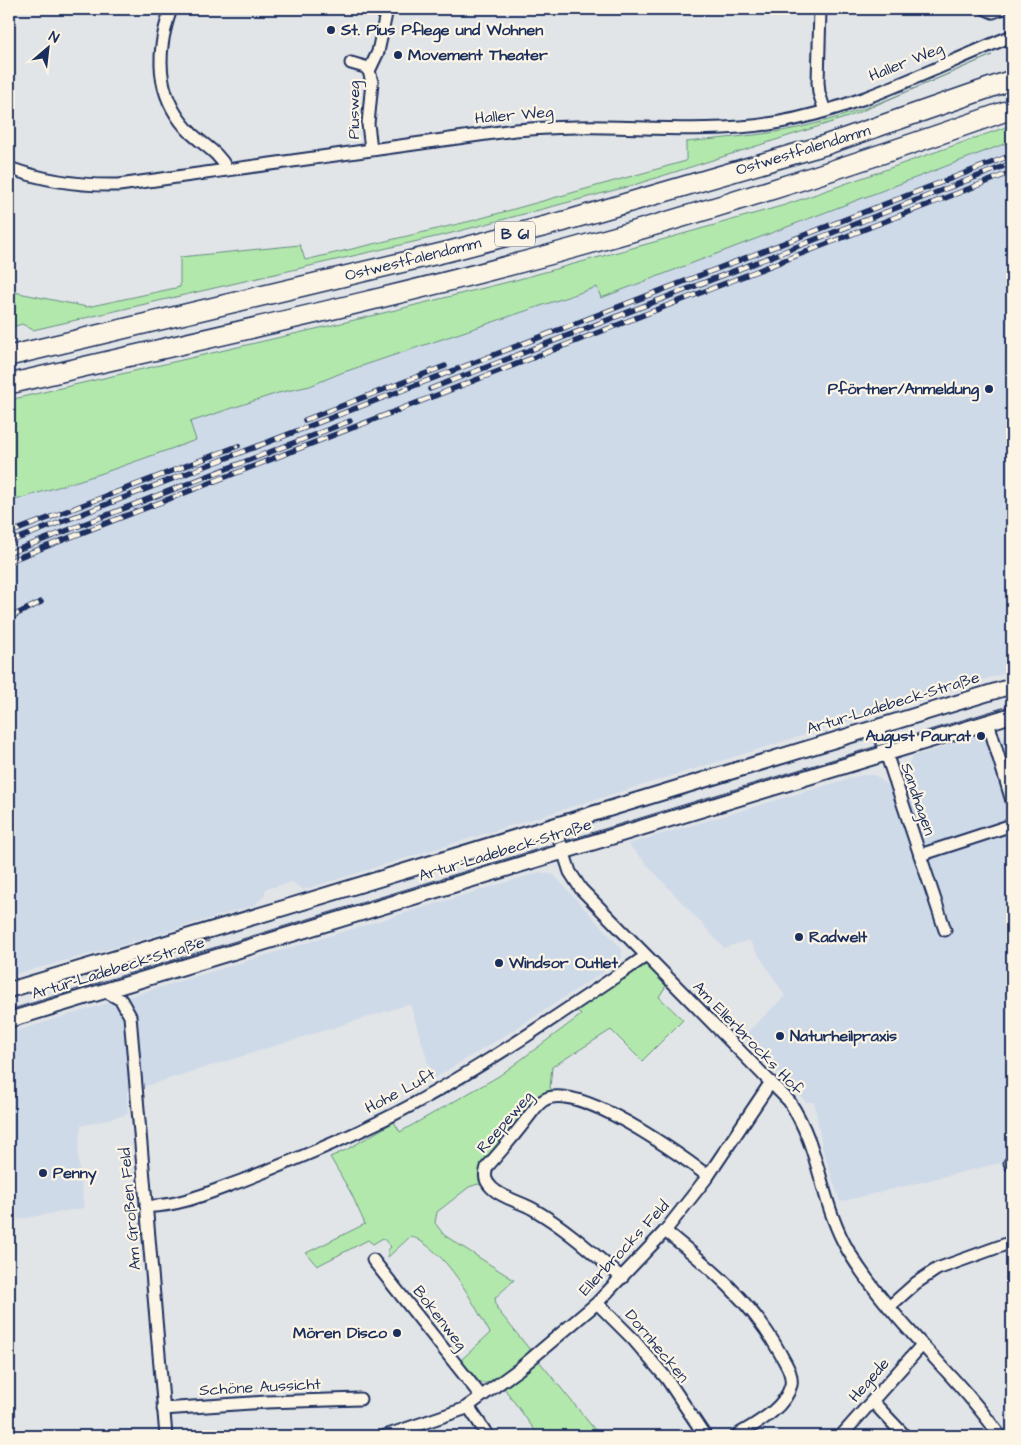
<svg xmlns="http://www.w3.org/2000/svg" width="1021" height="1445" viewBox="0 0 1021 1445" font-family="'Architects Daughter',sans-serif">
	<rect width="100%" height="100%" fill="#e2e5e7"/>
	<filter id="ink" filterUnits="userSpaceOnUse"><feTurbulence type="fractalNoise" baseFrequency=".02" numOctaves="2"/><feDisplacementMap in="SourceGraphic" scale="10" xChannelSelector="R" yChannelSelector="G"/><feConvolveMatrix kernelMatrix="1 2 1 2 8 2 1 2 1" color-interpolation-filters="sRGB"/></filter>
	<g filter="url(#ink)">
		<g fill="#cfdae8">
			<polygon points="1012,141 1012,671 303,890 292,882 266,889 264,896 255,905 109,949 9,976 9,502 100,474 196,440 190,422 278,393 310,386 341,373 597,287 601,297"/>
			<polygon points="995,731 1000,743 1007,733 1012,732 1012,1156 1008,1161 840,1202 822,1147 814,1102 806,1102 742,1037 785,996 749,940 724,948 628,844 861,775 875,775 888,786 905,779 905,770 913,756"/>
			<polygon points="540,872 554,875 622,949 622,958 619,962 511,1032 433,1079 410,1004 127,1092 128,1114 81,1126 78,1155 84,1208 9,1221 9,1033"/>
		</g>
		<g fill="#b2e8ab" stroke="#668c84">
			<path d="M992 55 848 117 634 185 448 234 33 330 22 324 9 328V291L87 307 180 287V257L300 245 305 260 471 221 686 161V142C731 137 775 135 818 123 878 107 935 79 992 55Z"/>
			<polygon points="1012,125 1012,141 601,298 597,287 341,373 310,386 278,393 190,422 196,440 100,474 9,502 9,400 363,318 512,281 665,239 785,205"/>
			<path d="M646 964 667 984 659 997 683 1020 642 1061 611 1030 552 1067 550 1088 555 1092 481 1180 483 1186 478 1184 469 1187 437 1212 435 1223 444 1235 514 1280 495 1298 497 1309 531 1351V1354L506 1373H503L489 1383H480L461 1360 490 1333C470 1298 449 1253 411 1236L388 1257V1250L391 1247 383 1238 373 1244 368 1240 317 1266 306 1253 365 1224 351 1193 330 1157 348 1149 394 1122 400 1132 499 1076 581 1015 575 1008 620 976 624 980Z"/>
			<polygon points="535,1360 539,1361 600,1436 539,1436 504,1388 511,1379"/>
		</g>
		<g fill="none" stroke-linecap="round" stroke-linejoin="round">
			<g stroke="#1b2f5e" stroke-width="15">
				<g id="minor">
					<path d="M171 9C155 54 156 99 192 134 205 146 218 152 227 169"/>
					<polyline points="820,9 818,82 819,93 825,111"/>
					<polyline points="986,9 993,12 1001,9"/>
					<polyline points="351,63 365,67 369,71 372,82 368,124 371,149"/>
					<polyline points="369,71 378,52 387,9"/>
					<path d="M9 168C45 181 80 186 119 185L515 130C545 128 575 126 605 127 662 128 719 132 775 123 858 109 935 67 1012 36"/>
					<polyline points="988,722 1012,801"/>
					<polyline points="877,726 945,930"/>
					<path d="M555 826 570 872 581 889 789 1101C821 1148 820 1204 849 1252 890 1320 954 1371 1000 1436"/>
					<polyline points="920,855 1012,825"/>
					<polyline points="105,991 121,1000 130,1016 166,1436"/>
					<polyline points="1010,1163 1012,1166"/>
					<path d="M146 1206C175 1208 213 1191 241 1181 298 1159 356 1135 410 1106 492 1061 569 1008 646 956"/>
					<path d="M665 1231C710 1267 752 1302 780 1353 785 1363 793 1373 791 1385 785 1409 755 1424 736 1436"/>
					<polyline points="373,1260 481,1396"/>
					<path d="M622 1278C593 1253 566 1228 533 1209 521 1202 502 1198 492 1188 485 1181 484 1176 487 1167 500 1152 514 1136 526 1120 531 1114 537 1104 544 1100 577 1080 680 1155 708 1176"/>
					<polyline points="597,1303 632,1338 667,1379 705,1436"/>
					<polyline points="889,1307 916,1283 937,1269 1012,1242"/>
					<polyline points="873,1402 905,1436"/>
					<polyline points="468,1406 488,1436"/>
					<polyline points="163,1409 266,1402 360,1399"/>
					<polyline points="385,1436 464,1409 519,1369 597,1303 665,1231 708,1176 771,1082"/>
					<polyline points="841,1436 922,1345"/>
				</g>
			</g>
			<g stroke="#1b2f5e" stroke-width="18">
				<g id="tertiary">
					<polyline points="9,990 287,907 1012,686"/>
					<polyline points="9,1020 1012,715"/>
				</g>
			</g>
			<g stroke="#1b2f5e" stroke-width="22">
				<g id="trunk">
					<polyline points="9,356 446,252 565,221 825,145 1012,80"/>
					<path d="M9 384C197 340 387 300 574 248 721 208 868 160 1012 109"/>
				</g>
			</g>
			<use href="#minor" stroke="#fcf5e5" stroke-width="11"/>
			<use href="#tertiary" stroke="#fcf5e5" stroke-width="14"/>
			<use href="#trunk" stroke="#fcf5e5" stroke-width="19"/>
			<g stroke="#1b2f5e" stroke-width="1">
				<polyline points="9,998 209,941"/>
				<polyline points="9,1010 1012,705"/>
			</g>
			<g stroke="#1b2f5e" stroke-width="5.5">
				<g id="rail">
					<polyline points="430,389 1012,163"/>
					<polyline points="305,420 445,366"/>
					<polyline points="9,533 238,446"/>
					<polyline points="9,542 1012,155"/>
					<polyline points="9,553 350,421"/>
					<polyline points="9,561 1012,172"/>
					<polyline points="9,618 41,602"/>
				</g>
			</g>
			<use href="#rail" stroke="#fcf5e5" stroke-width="4" stroke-dasharray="11" stroke-linecap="butt"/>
		</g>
	</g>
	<g fill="#1b2f5e" stroke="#fcf5e5" stroke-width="2">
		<circle cx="331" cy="30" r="5"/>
		<circle cx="398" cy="55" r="5"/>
		<circle cx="989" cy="389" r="5"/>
		<circle cx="981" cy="736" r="5"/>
		<circle cx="799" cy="937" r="5"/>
		<circle cx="499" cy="963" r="5"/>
		<circle cx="780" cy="1036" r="5"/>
		<circle cx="43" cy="1173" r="5"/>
		<circle cx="397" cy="1333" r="5"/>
	</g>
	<g text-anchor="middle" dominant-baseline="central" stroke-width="4.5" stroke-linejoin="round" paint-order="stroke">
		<rect fill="#fcf5e5" stroke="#5e6a86" stroke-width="1" x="495" y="221.5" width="40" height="25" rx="4"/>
		<g font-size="15" font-weight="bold" fill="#1b2f5e">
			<text x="515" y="234">B 61</text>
		</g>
		<g font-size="16" font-weight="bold" fill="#1b2f5e" stroke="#fcf5e5" text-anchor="start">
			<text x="341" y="30">St. Pius Pflege und Wohnen</text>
			<text x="408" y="55">Movement Theater</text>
			<text x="979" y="389" text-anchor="end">Pförtner/Anmeldung</text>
			<text x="971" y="736" text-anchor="end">August Paurat</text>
			<text x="809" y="937">Radwelt</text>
			<text x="509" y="963">Windsor Outlet</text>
			<text x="790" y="1036">Naturheilpraxis</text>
			<text x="53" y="1173">Penny</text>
			<text x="387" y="1333" text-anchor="end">Mören Disco</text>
		</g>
		<g font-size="16" fill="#1b2f5e" stroke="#fcf5e5">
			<text transform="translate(906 62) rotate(-22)">Haller Weg</text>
			<text transform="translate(354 110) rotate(-90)">Piusweg</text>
			<text transform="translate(514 115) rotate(-5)">Haller Weg</text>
			<text transform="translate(803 150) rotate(-17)">Ostwestfalendamm</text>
			<text transform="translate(413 259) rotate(-14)">Ostwestfalendamm</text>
			<text transform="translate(893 703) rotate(-17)">Artur-Ladebeck-Straße</text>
			<text transform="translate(918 799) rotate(71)">Sandhagen</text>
			<text transform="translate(505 850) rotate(-17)">Artur-Ladebeck-Straße</text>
			<text transform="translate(118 968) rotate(-17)">Artur-Ladebeck-Straße</text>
			<text transform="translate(748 1038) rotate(46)">Am Ellerbrocks Hof</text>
			<text transform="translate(400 1091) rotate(-28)">Hohe Luft</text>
			<text transform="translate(505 1122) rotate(-49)">Reepeweg</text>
			<text transform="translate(130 1209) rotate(-95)">Am Großen Feld</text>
			<text transform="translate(624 1248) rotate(-47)">Ellerbrocks Feld</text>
			<text transform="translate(440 1318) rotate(52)">Bokenweg</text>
			<text transform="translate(657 1346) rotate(50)">Dornhecken</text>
			<text transform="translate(869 1380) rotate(-49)">Hegede</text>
			<text transform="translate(260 1387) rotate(-3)">Schöne Aussicht</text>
		</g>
	</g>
	<rect width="1021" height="1445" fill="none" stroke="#fcf5e5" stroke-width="30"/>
	<rect x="15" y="15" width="991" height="1415" fill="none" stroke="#1b2f5e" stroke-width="2" filter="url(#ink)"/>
	<g transform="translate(48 48) rotate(28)" stroke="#fcf5e5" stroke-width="4" paint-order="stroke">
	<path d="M0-4L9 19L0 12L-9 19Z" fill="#1b2f5e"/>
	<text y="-8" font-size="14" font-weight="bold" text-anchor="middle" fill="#1b2f5e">N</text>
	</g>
</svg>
